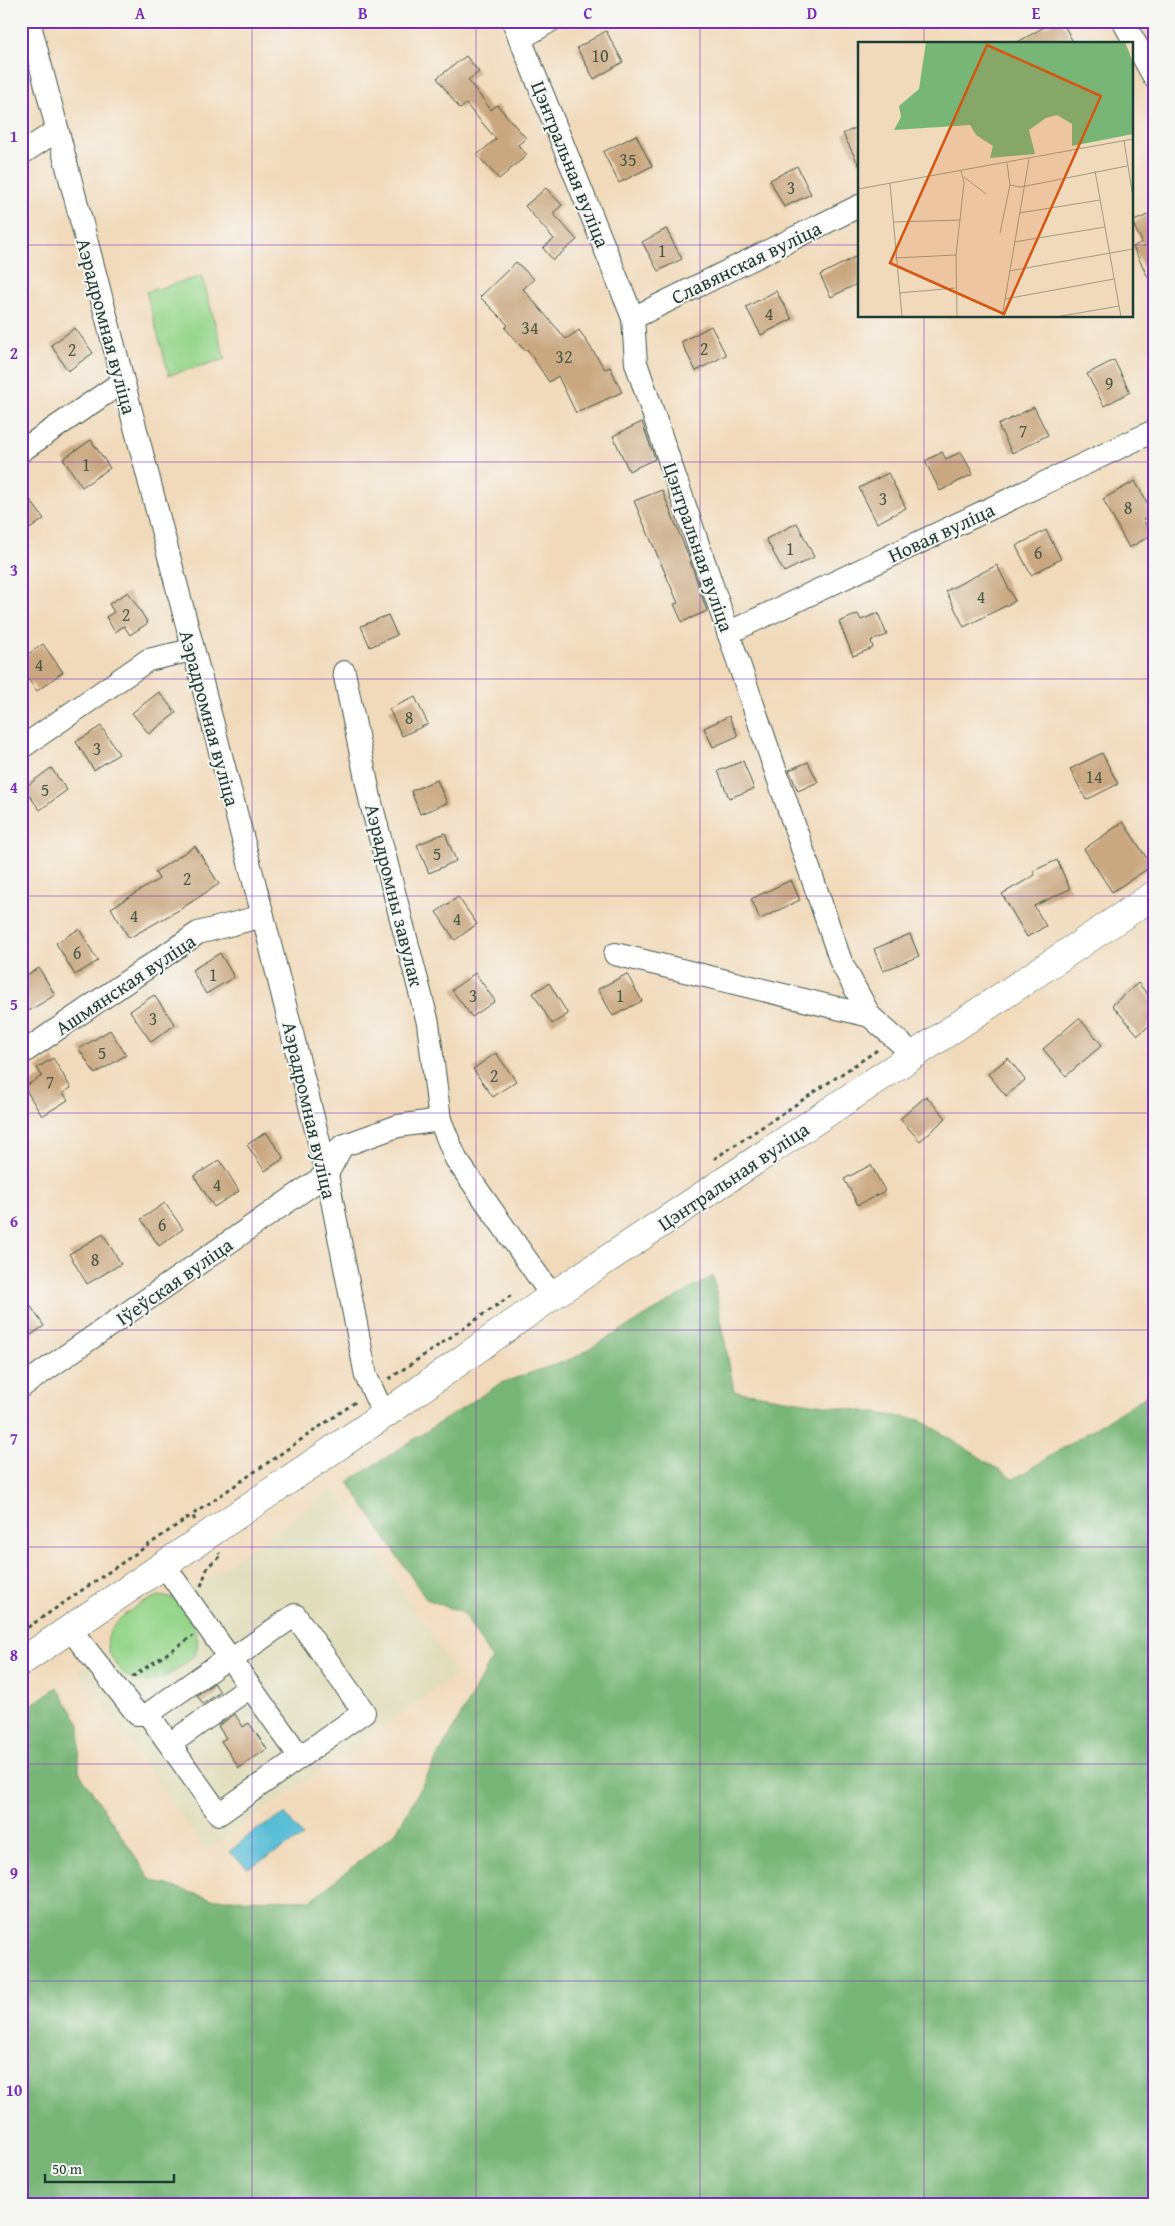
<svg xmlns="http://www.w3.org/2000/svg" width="1175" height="2226" viewBox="0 0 1175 2226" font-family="'Gentium Book Plus',serif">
	<rect width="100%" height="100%" fill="#f6f6f2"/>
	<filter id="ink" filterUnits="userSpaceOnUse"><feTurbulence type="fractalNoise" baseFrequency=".02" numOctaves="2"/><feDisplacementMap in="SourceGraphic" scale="10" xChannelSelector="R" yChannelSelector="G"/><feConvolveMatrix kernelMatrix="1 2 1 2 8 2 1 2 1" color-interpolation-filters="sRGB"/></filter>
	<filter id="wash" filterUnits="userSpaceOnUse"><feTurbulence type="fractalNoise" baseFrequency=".0096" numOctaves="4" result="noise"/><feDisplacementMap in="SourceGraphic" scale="20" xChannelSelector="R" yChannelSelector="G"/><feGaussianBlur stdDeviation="1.12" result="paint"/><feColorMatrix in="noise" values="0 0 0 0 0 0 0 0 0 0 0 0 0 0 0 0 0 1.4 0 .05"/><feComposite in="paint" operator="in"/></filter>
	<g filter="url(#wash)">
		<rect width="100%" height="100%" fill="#f1dabb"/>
		<polygon fill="#e0ddbb" points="335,1489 457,1674 206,1851 78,1670"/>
		<g fill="#96d58b" stroke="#5a8960">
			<polygon points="202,276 225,359 169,375 146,292"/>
			<path d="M159 1596C166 1597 174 1598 180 1604 190 1615 202 1638 196 1652 193 1658 187 1662 182 1666 165 1678 148 1688 127 1676 120 1671 117 1665 113 1659 92 1629 135 1605 159 1596Z"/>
		</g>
		<polygon fill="#78b677" stroke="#4c7a56" points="713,1276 734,1391 921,1420 1014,1479 1154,1391 1154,2205 21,2205 21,1712 57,1687 80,1724 79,1772 151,1880 212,1899 311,1900 396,1832 492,1659 463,1613 426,1599 348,1482 501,1383 574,1358"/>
		<polygon fill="#58bed6" stroke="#3c7e85" points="285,1814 303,1837 248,1868 229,1852 253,1832"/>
		<g id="blocks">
			<g fill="#c9a780">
				<polygon points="1055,21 1062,21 1074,44 1014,44"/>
				<polygon points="606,31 623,62 594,79 577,48"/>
				<polygon points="466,56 479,72 468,80 491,110 497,105 526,138 518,145 527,155 499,179 477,155 496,139 466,104 460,109 437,78"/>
				<polygon points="859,126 859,165 843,134"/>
				<polygon points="636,135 652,166 619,183 603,152"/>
				<polygon points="797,166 811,194 784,207 770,180"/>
				<polygon points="546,188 562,205 553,213 577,240 553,260 543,248 554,239 525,206"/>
				<polygon points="1154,212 1154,289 1133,247 1142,242 1132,222"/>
				<polygon points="666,229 682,259 658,271 642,242"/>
				<polygon points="859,255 859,283 831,297 820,275"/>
				<polygon points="516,262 534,279 523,289 566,339 579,330 605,369 610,367 622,392 576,413 558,376 549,382 527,349 525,351 505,328 508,325 480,297"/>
				<polygon points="776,291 792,319 761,335 746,307"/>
				<polygon points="711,326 726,355 696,371 681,342"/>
				<polygon points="75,328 93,353 68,371 51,345"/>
				<polygon points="1114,360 1130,392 1104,406 1087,374"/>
				<polygon points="1034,407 1048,435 1012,453 998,425"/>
				<polygon points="642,422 655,459 629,471 613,436"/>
				<polygon points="91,440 110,468 82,487 63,459"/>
				<polygon points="942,452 946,459 961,452 973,474 940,491 925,461"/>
				<polygon points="888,473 906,508 877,523 859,488"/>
				<polygon points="1135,481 1154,515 1143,520 1152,535 1129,548 1103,499"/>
				<polygon points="21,487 44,519 21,535"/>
				<polygon points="662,490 688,555 707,611 682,622 674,604 678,603 634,501"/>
				<polygon points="797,523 814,557 784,572 766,539"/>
				<polygon points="1046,530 1061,559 1031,575 1016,546"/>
				<polygon points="997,565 1015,601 964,627 946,591"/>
				<polygon points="128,592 148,623 130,635 124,626 115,632 106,617 114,612 109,604"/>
				<polygon points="878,613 887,635 871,641 873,648 853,656 839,622 858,614 861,620"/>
				<polygon points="388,615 397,635 370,647 361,626"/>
				<polygon points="43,644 63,672 37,691 21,670 21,659"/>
				<polygon points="159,692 176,713 149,734 132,713"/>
				<polygon points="415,697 428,724 402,736 389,709"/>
				<polygon points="729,716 738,736 713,747 704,728"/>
				<polygon points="101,726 119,754 94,770 76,742"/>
				<polygon points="1102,753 1118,784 1086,800 1070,769"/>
				<polygon points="743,761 754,789 729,798 718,771"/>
				<polygon points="808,762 818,782 798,791 789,770"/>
				<polygon points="51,768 67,790 40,810 24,788"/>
				<polygon points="437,780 447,803 420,814 411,791"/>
				<polygon points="1123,822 1152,866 1112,892 1084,849"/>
				<polygon points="445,833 456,861 429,873 417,845"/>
				<polygon points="195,846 219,884 179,910 129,938 111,908 159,879 155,872"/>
				<polygon points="1057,860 1070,889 1034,906 1046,926 1027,937 1002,894 1035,875 1033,871"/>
				<polygon points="791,880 800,900 760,919 751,899"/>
				<polygon points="458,897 477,924 455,940 436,912"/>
				<polygon points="79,929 98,961 75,975 56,943"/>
				<polygon points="910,934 919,956 883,971 874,949"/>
				<polygon points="220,953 234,977 206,994 192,970"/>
				<polygon points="39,968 55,995 27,1012 21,1002 21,978"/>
				<polygon points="475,973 495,1001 472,1017 452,990"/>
				<polygon points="627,974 642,1001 613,1016 598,989"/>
				<polygon points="549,983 568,1014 552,1024 533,993"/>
				<polygon points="1138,983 1154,1002 1154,1022 1138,1035 1112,1005"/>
				<polygon points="154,995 175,1025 151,1042 130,1011"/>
				<polygon points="1079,1018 1102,1045 1066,1076 1043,1049"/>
				<polygon points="110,1030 126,1055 95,1074 79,1049"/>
				<polygon points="496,1053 516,1081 493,1097 473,1069"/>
				<polygon points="53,1058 71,1088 63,1093 68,1100 42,1116 24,1087 42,1076 37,1068"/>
				<polygon points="1008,1058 1025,1080 1006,1096 988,1074"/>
				<polygon points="926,1096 946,1118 920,1141 900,1119"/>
				<polygon points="266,1132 284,1158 265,1171 247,1145"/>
				<polygon points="220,1160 239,1191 214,1207 194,1176"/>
				<polygon points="871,1165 885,1191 858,1205 844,1179"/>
				<polygon points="165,1203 183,1229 159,1246 141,1219"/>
				<polygon points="103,1234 121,1264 87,1284 69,1254"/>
				<polygon points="21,1292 44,1326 21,1342"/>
				<polygon points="214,1683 220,1692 203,1704 197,1695"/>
				<polygon points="235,1714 243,1727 249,1723 267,1749 239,1768 221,1741 226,1738 218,1726"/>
			</g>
		</g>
	</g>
	<g filter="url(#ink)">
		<use href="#blocks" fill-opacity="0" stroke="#3e5548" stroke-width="1"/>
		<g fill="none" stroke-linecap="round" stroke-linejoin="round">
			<g stroke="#3e5548" stroke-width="24">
				<g id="minor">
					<polyline points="29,21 263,916 327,1174 366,1376 384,1415"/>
					<polyline points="513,21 633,318 636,363 841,962 870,1016 914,1055"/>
					<polyline points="1123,21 1154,77"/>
					<polyline points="520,39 550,21"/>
					<polyline points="21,154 56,131"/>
					<polyline points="633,318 859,206"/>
					<polyline points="21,451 122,382"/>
					<polyline points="728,633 1154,431"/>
					<polyline points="344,672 371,803 428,1023 440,1120 456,1159 552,1296"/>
					<polyline points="21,748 148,660 192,650"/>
					<polyline points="615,954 870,1016"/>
					<polyline points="21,1054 198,933 263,916"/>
					<polyline points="21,1387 327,1174 342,1146 398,1126 440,1120"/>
					<polyline points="70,1629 137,1714 148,1714 229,1657 164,1565"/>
					<polyline points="231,1660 295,1615 364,1712 300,1757"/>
					<polyline points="148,1714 219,1814 300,1757 229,1657"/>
					<polyline points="170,1744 250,1687"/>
				</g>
			</g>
			<g stroke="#3e5548" stroke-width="29">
				<polyline id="major" points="21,1662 384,1415 552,1296 1154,895"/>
			</g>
			<g stroke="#3e5548" stroke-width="3" stroke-dasharray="4 4" stroke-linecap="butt">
				<polyline points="714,1159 879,1049"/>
				<polyline points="389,1379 512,1295"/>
				<polyline points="195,1520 192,1515 357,1401"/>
				<polyline points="201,1586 208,1566 221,1556 219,1553"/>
				<polyline points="21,1632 192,1515"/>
				<polyline points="132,1677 193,1636"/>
			</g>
			<use href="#minor" stroke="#fff" stroke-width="22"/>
			<use href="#major" stroke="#fff" stroke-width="28"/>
		</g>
	</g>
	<path fill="none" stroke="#7b2cbf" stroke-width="1" stroke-opacity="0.55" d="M252 21V2205M476 21V2205M700 21V2205M924 21V44M21 245H859M1131 245H1154M924 316V2205M21 462H1154M21 679H1154M21 896H1154M21 1113H1154M21 1330H1154M21 1547H1154M21 1764H1154M21 1981H1154"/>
	<g text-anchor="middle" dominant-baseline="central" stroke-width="4" stroke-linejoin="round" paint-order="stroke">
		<g font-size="18" fill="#4a5847">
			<text x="600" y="55">10</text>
			<text x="628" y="159">35</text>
			<text x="791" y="187">3</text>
			<text x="662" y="250">1</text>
			<text x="769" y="313">4</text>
			<text x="530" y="327">34</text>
			<text x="704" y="348">2</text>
			<text x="72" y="349">2</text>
			<text x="564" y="356">32</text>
			<text x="1109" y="383">9</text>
			<text x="1023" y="430">7</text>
			<text x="86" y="464">1</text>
			<text x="883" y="498">3</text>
			<text x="1128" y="507">8</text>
			<text x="790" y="548">1</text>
			<text x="1038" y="552">6</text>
			<text x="981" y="596">4</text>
			<text x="126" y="614">2</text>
			<text x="39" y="664">4</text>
			<text x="409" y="717">8</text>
			<text x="97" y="748">3</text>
			<text x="1094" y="776">14</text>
			<text x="45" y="789">5</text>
			<text x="437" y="853">5</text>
			<text x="187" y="878">2</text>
			<text x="134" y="915">4</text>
			<text x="457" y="918">4</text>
			<text x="77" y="952">6</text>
			<text x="213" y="974">1</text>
			<text x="473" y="995">3</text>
			<text x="620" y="995">1</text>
			<text x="153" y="1018">3</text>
			<text x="102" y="1052">5</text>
			<text x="494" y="1075">2</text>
			<text x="50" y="1081">7</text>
			<text x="217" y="1184">4</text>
			<text x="162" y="1224">6</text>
			<text x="95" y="1259">8</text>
		</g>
		<g font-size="20" fill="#1f3d34" stroke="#f6f6f2">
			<text transform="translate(571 164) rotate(68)">Цэнтральная вуліца</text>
			<text transform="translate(746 262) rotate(-26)">Славянская вуліца</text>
			<text transform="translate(107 326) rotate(75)">Аэрадромная вуліца</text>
			<text transform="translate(941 532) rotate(-25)">Новая вуліца</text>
			<text transform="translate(699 547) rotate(71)">Цэнтральная вуліца</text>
			<text transform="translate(210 718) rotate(75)">Аэрадромная вуліца</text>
			<text transform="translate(395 895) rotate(76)">Аэрадромны завулак</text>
			<text transform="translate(125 984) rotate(-34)">Ашмянская вуліца</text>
			<text transform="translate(310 1110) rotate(77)">Аэрадромная вуліца</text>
			<text transform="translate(733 1176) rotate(-34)">Цэнтральная вуліца</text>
			<text transform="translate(174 1281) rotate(-35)">Іўеўская вуліца</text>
		</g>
	</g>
	<g transform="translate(858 42)">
		<rect width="275" height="275" fill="#f1dabb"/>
		<path d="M68 0H267L275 20V92L214 104V82L199 73 188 76 171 88 177 112 132 116 135 104 118 93 112 83 36 88 43 75 41 64 61 47Z" fill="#78b677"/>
		<path fill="none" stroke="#9d9b85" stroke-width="1" d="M266 99 275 155M237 129 263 275M106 135 128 152M32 142 44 275M152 143 163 145 269 124M0 147 275 97M161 171 242 158M36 180 103 178M142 191 152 143 149 121M156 200 247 185M37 216 98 213M151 229 275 207M41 251 97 246M147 257 256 237M99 275 98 213 106 141 103 129M144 275 171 117M198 275 261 264"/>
		<path fill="#d45610" fill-opacity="0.15" stroke="#d45610" stroke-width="2.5" d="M129 3 243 54 146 272 32 221Z"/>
		<rect width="275" height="275" fill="none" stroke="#1f3d34" stroke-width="2.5"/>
	</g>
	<rect width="1175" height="2226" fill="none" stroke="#f6f6f2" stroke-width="55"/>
	<path d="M45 2174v8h129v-8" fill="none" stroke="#1f3d34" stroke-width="2.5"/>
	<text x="52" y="2174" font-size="15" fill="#1f3d34" stroke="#f6f6f2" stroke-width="4" paint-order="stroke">50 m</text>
	<rect x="28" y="28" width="1120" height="2170" fill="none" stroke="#7b2cbf" stroke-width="2"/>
	<g font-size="16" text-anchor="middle" font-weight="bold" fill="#7b2cbf">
		<text x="140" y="19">A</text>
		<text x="363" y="19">B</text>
		<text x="588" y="19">C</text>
		<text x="812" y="19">D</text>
		<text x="1036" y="19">E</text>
		<text x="14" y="142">1</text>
		<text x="14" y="359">2</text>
		<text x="14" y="576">3</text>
		<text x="14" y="793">4</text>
		<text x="14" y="1010">5</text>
		<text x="14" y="1227">6</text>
		<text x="14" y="1444">7</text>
		<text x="14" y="1661">8</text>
		<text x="14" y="1879">9</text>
		<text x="14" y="2096">10</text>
	</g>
</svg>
